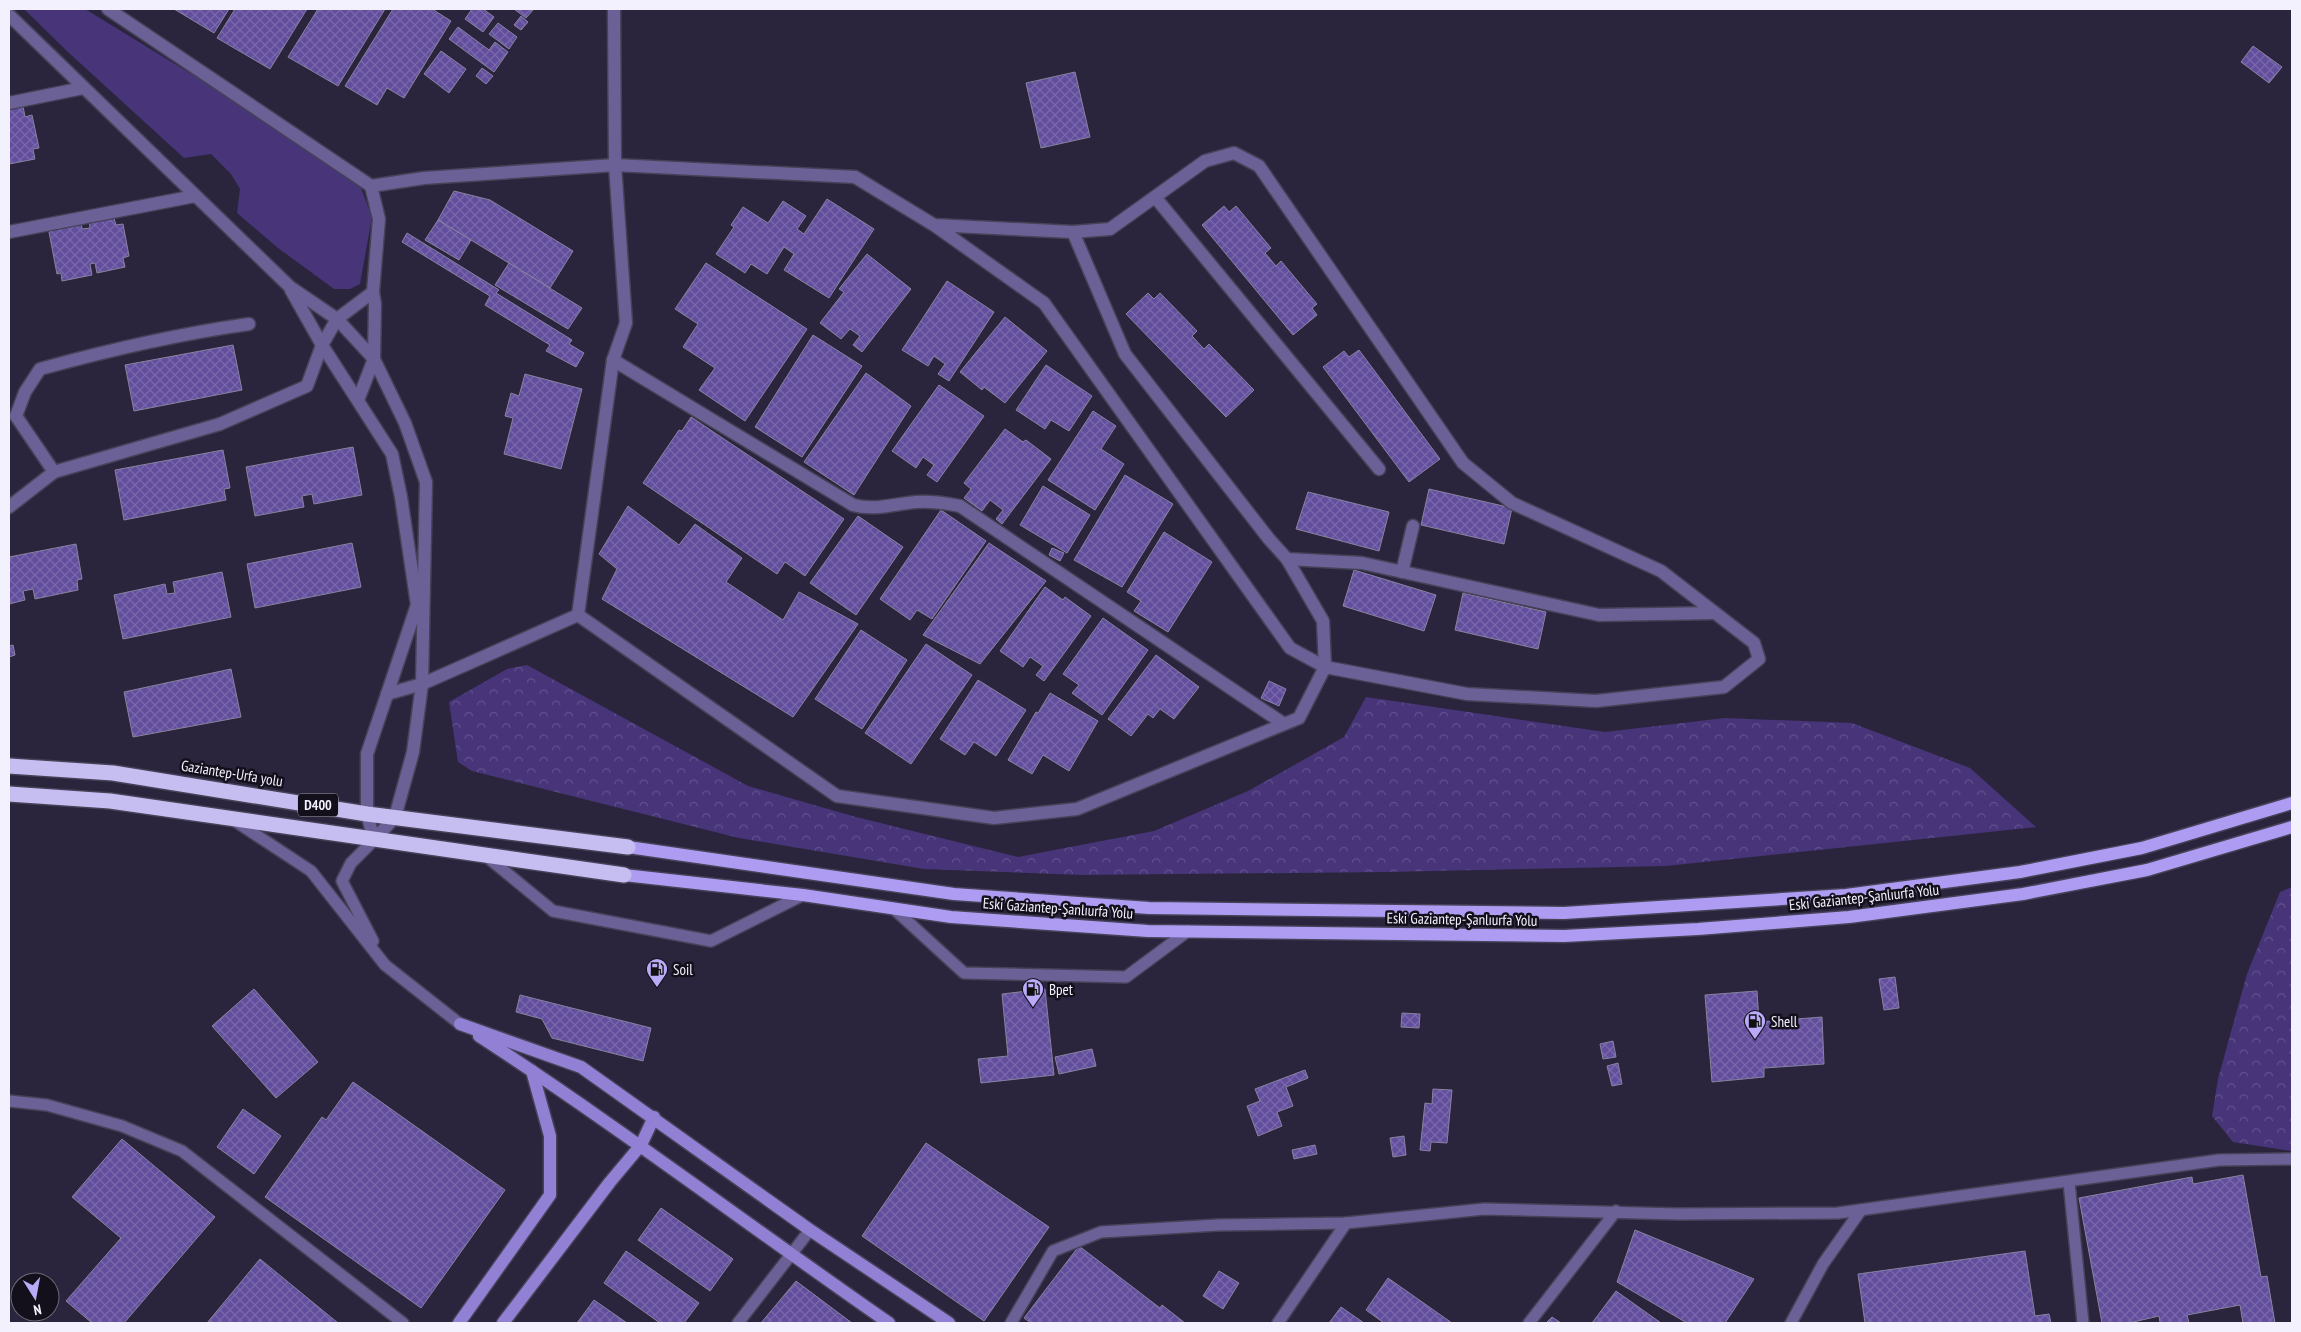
<svg xmlns="http://www.w3.org/2000/svg" width="2301" height="1332" viewBox="0 0 2301 1332" font-family="'PT Sans Narrow',sans-serif">
	<defs>
		<pattern id="forest-crowns" width="20" height="18" patternUnits="userSpaceOnUse" patternTransform="scale(1.25)"><rect width="20" height="18" fill="#473479"/><path d="M2 6a3 3 0 1 1 6 0M12 15a3 3 0 1 1 6 0" fill="none" stroke="#62528d"/></pattern>
		<pattern id="building-cross-hatch" width="8" height="8" patternUnits="userSpaceOnUse" patternTransform="scale(1.25)"><rect width="8" height="8" fill="#624e9c"/><path d="M0 0l8 8M0 8l8-8" fill="none" stroke="#7968ab"/></pattern>
	</defs>
	<rect width="100%" height="100%" fill="#2a253d"/>
	<polygon fill="#473479" points="24,9 85,9 242,105 361,188 372,217 360,284 350,289 334,289 278,248 237,213 240,189 231,174 211,154 184,158 69,53"/>
	<g fill="url(#forest-crowns)">
		<polygon points="527,665 748,786 856,817 1018,857 1154,831 1248,791 1344,737 1366,697 1605,732 1725,718 1852,723 1970,768 2036,827 1666,866 1384,872 1081,875 924,869 739,838 472,771 458,762 449,702 507,669"/>
		<polygon points="2292,887 2292,1151 2233,1142 2212,1116 2218,1079 2247,974 2280,892"/>
	</g>
	<g fill="url(#building-cross-hatch)" stroke="#8883a0">
		<polygon points="174,9 229,9 214,33"/>
		<polygon points="235,9 307,9 270,69 217,38"/>
		<polygon points="318,9 385,9 338,86 288,57"/>
		<polygon points="393,9 432,9 451,21 404,98 387,88 377,105 345,86"/>
		<polygon points="472,9 483,9 494,17 483,32 465,19"/>
		<polygon points="514,9 531,9 533,10 526,18"/>
		<polygon points="521,16 528,22 521,30 514,25"/>
		<polygon points="498,23 517,37 509,49 489,34"/>
		<polygon points="458,27 489,50 495,42 508,52 494,72 449,39"/>
		<polygon points="2253,46 2282,67 2269,83 2241,62"/>
		<polygon points="441,51 466,69 449,93 424,74"/>
		<polygon points="482,68 493,76 486,84 476,76"/>
		<polygon points="1075,72 1090,137 1041,148 1026,83"/>
		<polygon points="23,106 25,117 32,115 39,148 33,149 35,159 9,164 9,109"/>
		<polygon points="454,191 490,200 573,251 550,288 438,220"/>
		<polygon points="827,199 874,229 829,298 784,270 794,254 784,247 767,274 751,264 745,273 716,254 734,227 731,225 743,207 768,223 783,201 806,216 797,229 804,234"/>
		<polygon points="1224,206 1229,212 1236,206 1271,248 1265,253 1276,266 1281,261 1317,304 1312,308 1317,315 1293,335 1202,225"/>
		<polygon points="113,215 116,225 123,224 129,256 123,258 125,267 97,273 95,263 90,264 92,275 62,281 61,273 57,274 49,232 54,230 54,226 81,221 82,229 90,228 89,219"/>
		<polygon points="438,220 471,240 459,260 425,240"/>
		<polygon points="407,233 499,290 496,293 572,340 569,344 584,353 576,367 546,351 550,345 485,305 490,296 402,242"/>
		<polygon points="867,254 911,289 862,352 853,345 860,336 850,329 841,339 820,323 844,292 839,289"/>
		<polygon points="509,263 582,308 568,329 495,285"/>
		<polygon points="706,263 807,329 745,421 699,390 715,368 683,347 698,324 675,309"/>
		<polygon points="947,281 994,312 949,381 938,374 945,364 934,356 928,366 902,350"/>
		<polygon points="1148,293 1154,299 1160,293 1197,331 1192,336 1204,349 1209,344 1254,390 1226,417 1126,314"/>
		<polygon points="1005,317 1047,351 1005,403 984,387 982,390 960,372"/>
		<polygon points="813,335 862,366 802,457 755,427"/>
		<polygon points="233,345 242,390 134,411 125,365"/>
		<polygon points="1359,350 1440,459 1409,482 1323,367 1344,351 1349,357"/>
		<polygon points="1046,365 1092,396 1069,431 1051,420 1045,429 1016,410"/>
		<polygon points="866,373 911,406 854,495 804,462"/>
		<polygon points="525,374 582,389 561,469 504,454 513,418 505,416 511,393 519,396"/>
		<polygon points="939,385 984,416 937,482 927,475 934,465 923,457 916,468 892,451"/>
		<polygon points="1093,411 1116,426 1101,449 1124,464 1095,510 1048,480"/>
		<polygon points="691,417 844,519 805,576 785,562 777,574 643,483 679,430 682,431"/>
		<polygon points="1005,429 1023,442 1026,440 1051,459 1002,524 996,519 1003,510 990,500 982,511 964,498 971,489 964,483"/>
		<polygon points="353,447 362,495 314,504 312,494 302,496 304,507 255,516 246,467"/>
		<polygon points="223,450 230,488 224,489 226,500 124,520 115,470"/>
		<polygon points="1125,475 1173,504 1122,587 1074,560"/>
		<polygon points="1043,486 1090,515 1067,553 1020,525"/>
		<polygon points="1429,489 1512,508 1504,544 1421,525"/>
		<polygon points="1308,492 1389,512 1379,551 1296,529"/>
		<polygon points="628,506 679,545 695,524 742,558 726,582 783,620 799,592 858,624 793,717 602,599 617,569 599,554"/>
		<polygon points="941,510 986,541 932,619 917,610 910,620 880,599"/>
		<polygon points="858,516 903,547 856,615 810,583"/>
		<polygon points="1164,532 1212,562 1168,632 1134,611 1141,601 1127,592"/>
		<polygon points="352,543 361,587 255,608 247,564"/>
		<polygon points="989,543 1046,581 980,664 923,635"/>
		<polygon points="76,544 82,579 77,580 78,590 35,599 33,589 23,591 25,600 9,604 9,557"/>
		<polygon points="1052,548 1064,553 1060,561 1049,555"/>
		<polygon points="1354,570 1436,595 1424,631 1343,606"/>
		<polygon points="222,572 231,617 123,639 114,595 165,584 167,594 175,593 173,582"/>
		<polygon points="1045,587 1063,600 1065,597 1091,616 1044,681 1036,675 1043,666 1030,657 1023,667 1000,651"/>
		<polygon points="1463,593 1546,612 1538,649 1455,630"/>
		<polygon points="1103,618 1148,650 1102,715 1072,693 1079,685 1063,674"/>
		<polygon points="861,630 907,660 862,729 815,699"/>
		<polygon points="926,644 972,675 911,764 865,733"/>
		<polygon points="13,645 15,655 9,657 9,646"/>
		<polygon points="1156,655 1199,687 1174,719 1160,709 1153,718 1148,714 1131,736 1108,719"/>
		<polygon points="231,669 241,717 133,737 124,692"/>
		<polygon points="978,680 1026,710 996,756 974,742 965,755 940,739"/>
		<polygon points="1269,681 1286,689 1279,706 1261,698"/>
		<polygon points="1050,693 1098,721 1069,771 1043,755 1032,774 1008,760 1036,712 1038,713"/>
		<polygon points="1895,977 1899,1008 1884,1010 1879,979"/>
		<polygon points="254,989 318,1062 276,1098 212,1026"/>
		<polygon points="1045,989 1054,1075 981,1083 978,1059 1008,1056 1002,994"/>
		<polygon points="1757,991 1759,1022 1822,1017 1824,1064 1764,1068 1764,1077 1712,1082 1705,995"/>
		<polygon points="520,995 651,1028 643,1061 552,1038 542,1019 516,1012"/>
		<polygon points="1402,1013 1420,1014 1419,1028 1401,1027"/>
		<polygon points="1613,1041 1616,1057 1603,1059 1600,1044"/>
		<polygon points="1092,1049 1096,1066 1059,1074 1055,1057"/>
		<polygon points="1618,1063 1622,1084 1612,1086 1607,1066"/>
		<polygon points="1305,1070 1308,1078 1286,1087 1293,1106 1277,1112 1282,1126 1258,1136 1247,1106 1260,1101 1255,1089"/>
		<polygon points="353,1082 505,1190 421,1308 265,1197 322,1117 326,1120"/>
		<polygon points="1433,1089 1452,1090 1447,1143 1431,1142 1430,1151 1420,1150 1425,1103 1432,1104"/>
		<polygon points="243,1109 281,1136 254,1174 217,1147"/>
		<polygon points="1404,1136 1406,1155 1393,1157 1390,1138"/>
		<polygon points="122,1139 215,1217 124,1323 92,1323 66,1301 121,1238 72,1197"/>
		<polygon points="926,1143 1049,1227 984,1321 862,1236"/>
		<polygon points="1315,1145 1317,1154 1294,1159 1292,1150"/>
		<polygon points="2243,1175 2261,1277 2267,1276 2275,1323 2243,1323 2240,1305 2187,1315 2189,1323 2160,1323 2159,1316 2129,1323 2102,1323 2079,1198 2192,1177 2193,1184"/>
		<polygon points="661,1208 733,1259 710,1291 638,1240"/>
		<polygon points="1635,1230 1754,1279 1725,1323 1687,1323 1617,1282"/>
		<polygon points="1079,1246 1160,1308 1162,1305 1185,1323 1031,1323 1024,1318"/>
		<polygon points="626,1251 699,1303 684,1323 660,1323 604,1283"/>
		<polygon points="2025,1251 2035,1316 2049,1314 2051,1323 1865,1323 1858,1274"/>
		<polygon points="260,1259 338,1323 207,1323"/>
		<polygon points="1219,1271 1239,1283 1223,1309 1203,1296"/>
		<polygon points="1388,1278 1452,1323 1384,1323 1366,1310"/>
		<polygon points="796,1281 852,1323 761,1323"/>
		<polygon points="1616,1291 1661,1323 1592,1323"/>
		<polygon points="594,1300 627,1323 577,1323"/>
		<polygon points="1341,1307 1364,1323 1329,1323"/>
		<polygon points="1552,1317 1561,1323 1546,1323"/>
	</g>
	<g fill="none" stroke-linecap="round" stroke-linejoin="round">
		<g stroke="#464258" stroke-width="14">
			<g id="lane">
				<polyline points="235,821 311,871 385,965 460,1024"/>
				<polyline points="486,856 553,911 711,941 803,895"/>
				<polyline points="893,908 964,973 1126,977 1188,931"/>
				<polyline points="373,941 342,881 351,863 374,840"/>
				<polyline points="9,1101 47,1105 122,1126 182,1151 403,1323"/>
				<polyline points="2069,1182 2083,1323"/>
				<polyline points="738,1323 810,1230"/>
				<polyline points="1011,1323 1053,1251 1101,1232 1218,1225 1346,1223 1484,1209 1678,1214 1838,1213 2219,1160 2292,1159"/>
				<polyline points="1278,1323 1346,1223"/>
				<polyline points="1529,1323 1616,1211"/>
				<polyline points="1791,1323 1823,1264 1861,1210"/>
			</g>
		</g>
		<g stroke="#464258" stroke-width="15">
			<g id="street">
				<polyline points="108,9 371,186"/>
				<polyline points="9,15 290,287 337,319 374,359 405,423 426,482 422,684 413,752 395,817 374,840"/>
				<polyline points="9,103 83,88"/>
				<polyline points="1155,197 1379,469"/>
				<polyline points="9,232 195,196"/>
				<polyline points="291,290 322,345 392,454 401,497 417,605 367,754 367,814 374,840"/>
				<path d="M613 360 853 505C874 511 894 504 916 502 931 501 945 503 960 506L1284 724"/>
				<polyline points="358,400 374,359 375,304 373,292 379,219 371,186 424,178 615,165 855,177 934,225 1044,303 1290,648 1325,667 1467,694 1596,701 1724,687 1759,659 1754,643 1661,571 1512,503 1463,463 1259,166 1234,153 1205,161 1110,229 1073,232 934,225"/>
				<path d="M16 416 25 392 40 369C109 350 178 334 249 324"/>
				<polyline points="16,416 54,472"/>
				<polyline points="9,507 54,472 220,424 307,386 322,345 337,319 373,292"/>
				<polyline points="1287,559 1362,563 1599,615 1715,613"/>
				<polyline points="1402,572 1413,526"/>
				<polyline points="578,615 613,360 626,323 615,165 614,9"/>
				<polyline points="387,694 422,684 578,615 837,796 994,818 1077,809 1299,718 1325,667 1323,621 1287,559 1269,539 1125,354 1073,232"/>
			</g>
		</g>
		<g stroke="#464258" stroke-width="15">
			<g id="secondary">
				<polyline points="460,1024 581,1067 810,1230 949,1323"/>
				<path d="M479 1036C619 1127 752 1228 889 1323"/>
				<polyline points="459,1323 550,1195 550,1136 532,1071"/>
				<polyline points="503,1323 610,1182 641,1145 654,1117"/>
			</g>
		</g>
		<g stroke="#464258" stroke-width="15">
			<g id="primary">
				<polyline points="628,847 954,894 1149,908 1564,913 1846,895 2020,872 2142,848 2292,803"/>
				<polyline points="624,875 803,895 951,917 1148,931 1564,936 1698,929 1849,917 2023,894 2147,870 2292,827"/>
			</g>
		</g>
		<g stroke="#464258" stroke-width="18">
			<g id="highway">
				<polyline points="9,766 113,773 367,814 628,847"/>
				<polyline points="9,794 110,801 624,875"/>
			</g>
		</g>
		<use href="#lane" stroke="#6c6196" stroke-width="11"/>
		<use href="#street" stroke="#6c6196" stroke-width="12"/>
		<use href="#secondary" stroke="#9280d4" stroke-width="12"/>
		<use href="#primary" stroke="#ae9cf2" stroke-width="12"/>
		<use href="#highway" stroke="#c6bdf1" stroke-width="15"/>
	</g>
	<defs>
		<g id="fuel-pin" transform="scale(1.125)"><path d="M0 17L-7.5 6A9.5 9.5 0 1 1 7.5 6Z" fill="#baaaf7" stroke="#13101b"/><path d="M-5.5-6h7V0h2V4h1.3V-2.5L3-4.5l.8-.8L6-3V5H2.5V1h-1V6h-7ZM-4.2-4.7v3.2H.2V-4.7Z" fill="#111"/></g>
	</defs>
	<g fill-rule="evenodd">
		<use href="#fuel-pin" x="657" y="969"/>
		<use href="#fuel-pin" x="1033" y="989"/>
		<use href="#fuel-pin" x="1755" y="1021"/>
	</g>
	<g text-anchor="middle" dominant-baseline="central" stroke-width="5" stroke-linejoin="round" paint-order="stroke">
		<rect fill="#13101b" stroke="#b0aeba" stroke-width="1" x="298" y="793.5" width="40" height="23" rx="4"/>
		<g font-size="14" font-weight="bold" fill="#f3f1fe">
			<text x="318" y="805">D400</text>
		</g>
		<g font-size="15" fill="#f3f1fe" stroke="#13101b">
			<text transform="translate(232 773) rotate(9)">Gaziantep-Urfa yolu</text>
			<text transform="translate(1864 897) rotate(-6)">Eski Gaziantep-Şanlıurfa Yolu</text>
			<text transform="translate(1058 908) rotate(4)">Eski Gaziantep-Şanlıurfa Yolu</text>
			<text transform="translate(1462 919) rotate(1)">Eski Gaziantep-Şanlıurfa Yolu</text>
		</g>
		<g font-size="15" fill="#f3f1fe" stroke="#13101b" text-anchor="start">
			<text x="673" y="969">Soil</text>
			<text x="1049" y="989">Bpet</text>
			<text x="1771" y="1021">Shell</text>
		</g>
	</g>
	<rect width="2301" height="1332" fill="none" stroke="#f3f1fe" stroke-width="20"/>
	<g transform="translate(35 1297) rotate(169)"><circle r="24" fill="#13101b" stroke="#6d6a76"/>
	<path d="M0-4L9 19L0 12L-9 19Z" fill="#baaaf7"/>
	<text y="-8" font-size="14" font-weight="bold" text-anchor="middle" fill="#f3f1fe">N</text>
	</g>
</svg>
